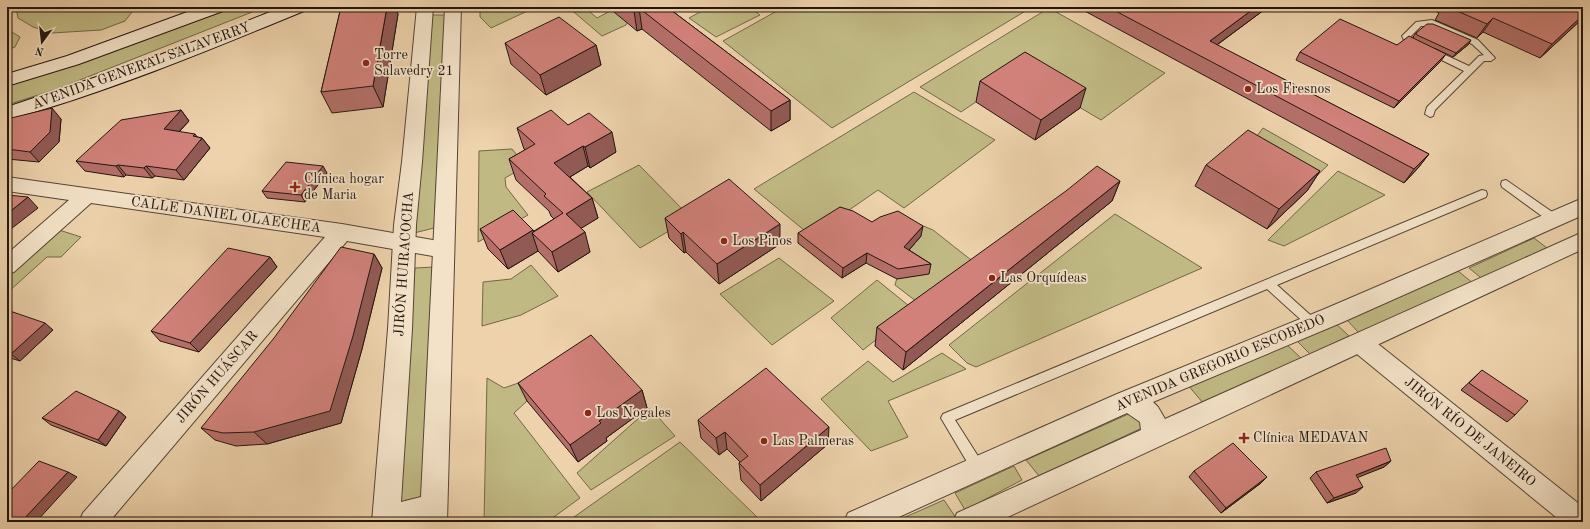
<svg xmlns="http://www.w3.org/2000/svg" width="1590" height="529" viewBox="0 0 1590 529" font-family="'Old Standard TT',serif">
	<rect width="100%" height="100%" fill="#edd2ab"/>
	<filter id="stains"><feTurbulence type="fractalNoise" baseFrequency=".005" numOctaves="4"/><feColorMatrix values="0 0 0 0 .2 0 0 0 0 .09 0 0 0 0 .02 0 0 0 .5 -.17"/></filter>
	<radialGradient id="worn" r=".72"><stop offset=".6" stop-color="#630" stop-opacity="0"/><stop offset="1" stop-color="#630" stop-opacity=".3"/></radialGradient>
	<g fill="#c0b983" stroke="#726749">
		<polygon points="16,7 135,7 135,8 125,21 101,30 52,33 33,27 18,18"/>
		<polygon points="227,7 265,7 57,89 7,105 7,85"/>
		<polygon points="480,7 536,7 491,28 480,17"/>
		<polygon points="568,7 584,7 597,18 612,10 628,22 626,25 602,36"/>
		<polygon points="709,7 749,7 760,15 716,37 689,18"/>
		<polygon points="784,7 1032,7 832,128 723,41"/>
		<polygon points="1049,8 1165,73 1101,120 1020,72 961,112 920,87"/>
		<polygon points="430,15 445,15 434,228 414,233"/>
		<polygon points="7,29 20,37 15,47 7,50"/>
		<polygon points="914,92 995,140 904,208 878,190 839,217 810,235 754,189"/>
		<polygon points="1263,128 1328,165 1305,187 1248,148"/>
		<polygon points="512,149 526,166 505,178 506,187 528,215 478,242 479,151"/>
		<polygon points="639,165 691,218 640,248 587,192"/>
		<polygon points="1338,171 1385,195 1284,246 1268,240"/>
		<polygon points="1115,214 1202,268 976,367 967,363 949,345"/>
		<polygon points="921,225 933,230 975,263 921,305 895,285 903,257"/>
		<polygon points="56,229 81,237 61,257 47,257 7,293 7,270"/>
		<polygon points="1534,238 1551,251 1486,282 1469,268"/>
		<polygon points="779,258 834,301 772,345 720,294"/>
		<polygon points="531,265 558,296 521,315 482,326 483,282 511,279"/>
		<polygon points="434,267 425,522 396,522 415,268"/>
		<polygon points="1458,271 1474,284 1359,333 1347,320"/>
		<polygon points="877,280 914,310 863,350 831,318"/>
		<polygon points="1333,321 1349,336 1310,354 1295,339"/>
		<polygon points="1285,343 1301,358 1203,403 1187,384"/>
		<polygon points="942,353 966,369 888,401 908,437 871,451 821,399 868,361 893,382"/>
		<polygon points="487,378 504,388 527,380 558,380 527,401 514,413 580,498 547,522 484,522"/>
		<polygon points="1144,407 1157,421 1039,476 1026,460"/>
		<polygon points="650,408 675,436 591,490 577,473"/>
		<polygon points="680,442 758,518 747,522 567,522"/>
		<polygon points="1014,466 1022,480 965,510 955,493"/>
		<polygon points="944,500 956,518 947,522 894,522"/>
	</g>
	<g fill="none" stroke-linecap="round" stroke-linejoin="round">
		<g stroke="#564436" stroke-width="2">
			<g id="service">
				<path d="M1432 20 1478 40 1495 58 1491 61H1484L1435 110 1433 116 1430 117 1425 114 1427 107 1464 71 1405 42 1402 36 1416 22ZM1421 26H1431L1472 44 1484 55 1479 56 1469 66 1413 40 1411 36Z"/>
				<polygon points="1506,180 1558,216 1559,219 1558,222 1550,222 1502,187 1501,184 1502,181"/>
				<polygon points="1482,190 1486,191 1487,194 1486,197 1277,285 1317,321 1319,324 1317,327 1313,329 1309,327 1267,289 955,420 983,464 985,468 983,472 978,474 973,472 941,418 943,414"/>
			</g>
		</g>
		<g stroke="#564436" stroke-width="2">
			<g id="minor">
				<polygon points="7,177 342,224 444,242 451,244 454,250 451,256 444,258 347,241 109,522 79,522 83,513 325,237 91,203 14,272 7,274 7,254 69,200 7,191"/>
				<polygon points="1360,334 1368,336 1583,507 1583,522 1562,522 1352,350 1349,343 1352,336"/>
			</g>
		</g>
		<g stroke="#564436" stroke-width="2">
			<g id="tertiary">
				<polygon points="417,7 433,7 422,162 416,225 412,329 401,502 421,497 445,7 461,7 447,522 372,522 388,329 394,225 402,162"/>
				<polygon points="1583,198 1583,215 1343,322 1153,402 1158,407 1165,419 1583,232 1583,249 997,522 953,522 957,513 1141,430 1140,422 1127,413 888,522 844,522 848,513 1117,394 1327,308"/>
			</g>
		</g>
		<g stroke="#23150f" stroke-width="2">
			<g id="secondary">
				<polygon points="201,7 225,7 223,11 79,64 7,86 7,74 67,56"/>
				<path d="M283 7H306L304 11C207 51 108 92 7 120V107L147 60Z"/>
			</g>
		</g>
		<use href="#service" fill="#f3e2c8" fill-rule="evenodd"/>
		<use href="#minor" fill="#f3e2c8" fill-rule="evenodd"/>
		<use href="#tertiary" fill="#f3e2c8" fill-rule="evenodd"/>
		<use href="#secondary" fill="#f3e2c8" fill-rule="evenodd"/>
	</g>
	<g fill="#b46f69" stroke="#23150f">
		<polygon points="341,7 394,7 398,14 383,107 332,113 321,92"/>
		<polygon points="608,7 667,7 790,100 790,120 771,131 642,29 637,31"/>
		<polygon points="1082,7 1268,7 1217,45 1429,154 1418,168 1404,183 1081,9"/>
		<polygon points="1312,7 1319,7 1317,9"/>
		<polygon points="1427,7 1583,7 1583,18 1540,58 1483,32 1477,38 1435,20 1439,13"/>
		<polygon points="1416,33 1469,44 1453,57 1434,48 1441,61 1394,108 1296,60 1300,52 1397,45 1414,38 1413,37"/>
		<polygon points="505,43 596,45 601,65 546,95 511,64"/>
		<polygon points="980,81 1080,108 1035,140 976,102"/>
		<polygon points="181,110 189,121 179,132 197,137 202,138 210,148 184,180 155,176 152,178 126,175 124,177 85,171 76,161"/>
		<polygon points="7,119 61,119 59,142 39,162 7,159"/>
		<polygon points="568,125 616,152 590,168 588,166 570,177 592,198 598,218 581,228 590,252 558,272 539,252 538,251 508,269 488,249 480,229 533,230 534,231 554,219 551,216 549,211 516,180 509,159 525,150 524,149 517,128"/>
		<polygon points="1206,165 1320,171 1307,191 1267,229 1195,186"/>
		<polygon points="327,173 305,202 267,198 262,191"/>
		<polygon points="1120,181 1112,201 903,370 875,346 877,327"/>
		<polygon points="665,218 780,244 719,284 686,252 684,253 669,238"/>
		<polygon points="872,222 921,236 909,250 931,264 929,274 897,279 866,263 842,278 798,243 798,233"/>
		<polygon points="374,254 382,268 362,349 341,423 267,444 236,446 215,440 201,428"/>
		<polygon points="270,257 277,267 199,352 160,341 151,331"/>
		<polygon points="7,310 53,330 20,361 7,357"/>
		<polygon points="1482,370 1515,415 1507,422 1461,390"/>
		<polygon points="518,383 642,390 647,408 606,438 607,441 578,462 527,401"/>
		<polygon points="119,411 126,417 106,446 51,425 42,418"/>
		<polygon points="698,420 828,444 761,501 741,480 739,463 740,462 727,449 719,455 701,438"/>
		<polygon points="1391,461 1384,467 1357,477 1356,493 1327,503 1310,478 1316,472"/>
		<polygon points="1194,471 1267,477 1261,483 1221,513 1189,477"/>
	</g>
	<g fill="#925a55" stroke="#23150f">
		<polygon points="387,7 394,7 398,14 383,107 373,86"/>
		<polygon points="1256,7 1268,7 1203,55 1210,41"/>
		<polygon points="639,8 642,29 637,31 634,11"/>
		<polygon points="1583,15 1583,18 1540,58 1552,44"/>
		<polygon points="1493,18 1483,32 1477,38 1487,24"/>
		<polygon points="1471,40 1469,44 1453,57 1456,53"/>
		<polygon points="596,45 601,65 546,95 540,75"/>
		<polygon points="1446,54 1441,61 1394,108 1399,101"/>
		<polygon points="1086,88 1080,108 1035,140 1041,120"/>
		<polygon points="790,100 790,120 771,131 771,111"/>
		<polygon points="52,108 61,119 59,142 39,162 30,152"/>
		<polygon points="181,110 189,121 171,140 164,129"/>
		<polygon points="612,132 616,152 590,168 585,147"/>
		<polygon points="195,134 200,141 202,138 210,148 184,180 176,170 193,136"/>
		<polygon points="583,146 588,166 560,183 554,163"/>
		<polygon points="1429,154 1418,168 1404,183 1414,169"/>
		<polygon points="118,165 126,175 124,177 116,166"/>
		<polygon points="146,166 155,176 152,178 144,168"/>
		<polygon points="323,166 327,173 305,202 301,195"/>
		<polygon points="1320,171 1307,191 1267,229 1279,209"/>
		<polygon points="1120,181 1112,201 903,370 906,352"/>
		<polygon points="28,197 38,208 7,232 7,214"/>
		<polygon points="592,198 598,218 572,234 566,214"/>
		<polygon points="780,224 780,244 719,284 717,264"/>
		<polygon points="923,226 921,236 903,257 904,247"/>
		<polygon points="533,230 536,237 532,233 538,251 508,269 500,250"/>
		<polygon points="585,232 590,252 558,272 552,252"/>
		<polygon points="683,232 686,252 684,253 681,234"/>
		<polygon points="867,253 866,263 842,278 843,268"/>
		<polygon points="374,254 382,268 362,349 341,423 267,444 254,432"/>
		<polygon points="270,257 277,267 199,352 190,343"/>
		<polygon points="45,323 53,330 20,361 11,354"/>
		<polygon points="642,390 647,408 606,438 607,441 578,462 570,445 599,421"/>
		<polygon points="119,411 126,417 106,446 98,440"/>
		<polygon points="829,427 828,444 761,501 760,485"/>
		<polygon points="725,432 727,449 719,455 716,438"/>
		<polygon points="1391,461 1384,467 1349,481 1356,475"/>
		<polygon points="68,472 77,477 36,522 21,522"/>
		<polygon points="1267,477 1261,483 1221,513 1226,508"/>
		<polygon points="1363,487 1356,493 1327,503 1334,498"/>
	</g>
	<g fill="#d1817a" stroke="#23150f">
		<polygon points="341,7 387,7 373,86 321,92"/>
		<polygon points="629,7 667,7 790,100 771,111 639,8 634,11"/>
		<polygon points="1108,7 1256,7 1210,41 1429,154 1414,169"/>
		<polygon points="1448,7 1583,7 1583,15 1552,44 1493,18 1487,24"/>
		<polygon points="559,17 596,45 540,75 505,43"/>
		<polygon points="1340,19 1397,45 1409,36 1446,54 1399,101 1300,52"/>
		<polygon points="1427,24 1433,24 1471,40 1456,53 1417,35 1416,33"/>
		<polygon points="1025,52 1086,88 1041,120 980,81"/>
		<polygon points="52,108 50,132 30,152 7,149 7,119"/>
		<polygon points="181,110 164,129 195,134 193,136 202,138 176,170 146,166 144,168 118,165 116,166 76,161 121,120"/>
		<polygon points="551,110 568,125 589,113 612,132 585,147 583,146 554,163 592,198 566,214 585,232 552,252 532,233 563,213 544,196 546,194 509,159 535,144 517,128"/>
		<polygon points="1248,130 1320,171 1279,209 1206,165"/>
		<polygon points="286,162 323,166 301,195 262,191"/>
		<polygon points="1097,166 1120,181 906,352 877,327 1066,191"/>
		<polygon points="729,179 780,224 717,264 683,232 681,234 665,218"/>
		<polygon points="7,195 28,197 7,214"/>
		<polygon points="840,207 853,211 872,222 880,217 898,211 923,226 904,247 931,264 898,269 867,253 843,268 798,233"/>
		<polygon points="513,210 533,230 500,250 480,229"/>
		<polygon points="341,247 374,254 353,336 330,411 254,432 223,433 201,428 274,338"/>
		<polygon points="228,248 270,257 190,343 151,331"/>
		<polygon points="7,310 45,323 11,354 7,353"/>
		<polygon points="591,335 642,390 599,421 601,423 570,445 518,383"/>
		<polygon points="766,368 829,427 760,485 739,463 748,456 725,432 716,438 698,420"/>
		<polygon points="1482,370 1528,401 1515,415 1469,383"/>
		<polygon points="76,391 119,411 98,440 42,418"/>
		<polygon points="1233,443 1267,477 1226,508 1194,471"/>
		<polygon points="1386,448 1391,461 1356,475 1363,487 1334,498 1316,472"/>
		<polygon points="39,461 68,472 21,522 7,522 7,494"/>
	</g>
	<g fill="#8f2418" stroke="#f3e2c8" stroke-width="1.5">
		<circle cx="366" cy="63" r="4"/>
		<circle cx="1248" cy="89" r="4"/>
		<path d="M293 181h4v4h4v4h-4v4h-4v-4h-4v-4h4z"/>
		<circle cx="724" cy="241" r="4"/>
		<circle cx="992" cy="278" r="4"/>
		<circle cx="588" cy="413" r="4"/>
		<path d="M1242 432h4v4h4v4h-4v4h-4v-4h-4v-4h4z"/>
		<circle cx="764" cy="441" r="4"/>
	</g>
	<g text-anchor="middle" dominant-baseline="central" stroke-width="3.5" stroke-linejoin="round" paint-order="stroke">
		<g font-size="14" fill="#23150f" stroke="#f3e2c8" text-anchor="start">
			<text x="374" y="55">Torre<tspan x="374" dy="16">Salavedry 21</tspan></text>
			<text x="1256" y="89">Los Fresnos</text>
			<text x="304" y="179">Clínica hogar<tspan x="304" dy="16">de Maria</tspan></text>
			<text x="732" y="241">Los Pinos</text>
			<text x="1000" y="278">Las Orquídeas</text>
			<text x="596" y="413">Los Nogales</text>
			<text x="1253" y="438">Clínica MEDAVAN</text>
			<text x="772" y="441">Las Palmeras</text>
		</g>
		<g font-size="14" fill="#23150f" stroke="#f3e2c8">
			<text transform="translate(141 66) rotate(-20)">AVENIDA GENERAL SALAVERRY</text>
			<text transform="translate(226 215) rotate(8)">CALLE DANIEL OLAECHEA</text>
			<text transform="translate(404 264) rotate(-86)">JIRÓN HUIRACOCHA</text>
			<text transform="translate(1220 363) rotate(-23)">AVENIDA GREGORIO ESCOBEDO</text>
			<text transform="translate(217 377) rotate(-49)">JIRÓN HUÁSCAR</text>
			<text transform="translate(1470 432) rotate(39)">JIRÓN RÍO DE JANEIRO</text>
		</g>
	</g>
	<rect width="1590" height="529" fill="none" stroke="#edd2ab" stroke-width="24"/>
	<rect x="8" y="8" width="1574" height="513" fill="none" stroke="#23150f" stroke-width="2"/>
	<rect x="12" y="12" width="1566" height="505" fill="none" stroke="#23150f"/>
	<g transform="translate(42 42) rotate(195)" stroke="#f3e2c8" stroke-width="3" paint-order="stroke">
	<path d="M0-3L7 15L0 10L-7 15Z" fill="#23150f"/>
	<text y="-6" font-size="11" font-weight="bold" text-anchor="middle" fill="#23150f">N</text>
	</g>
	<rect width="100%" height="100%" filter="url(#stains)"/>
	<rect width="100%" height="100%" fill="url(#worn)"/>
</svg>
